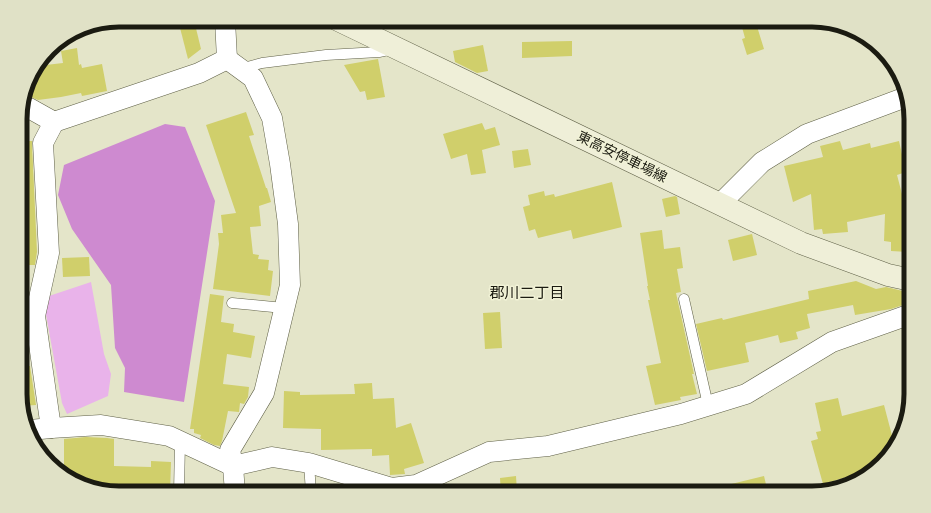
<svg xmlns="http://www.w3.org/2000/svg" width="931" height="513" viewBox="0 0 931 513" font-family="'Times New Roman','Noto Sans JP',serif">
	<rect width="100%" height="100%" fill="#e4e5c9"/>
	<polygon fill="#e9b3ea" points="91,282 104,354 111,374 108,396 67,414 62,403 45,309 46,297"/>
	<polygon fill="#ce8ad0" points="165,124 185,127 215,201 184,402 124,392 125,368 115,348 111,285 72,229 58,195 64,165"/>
	<g fill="#d0cf6b">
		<polygon points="178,20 194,20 201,49 188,59"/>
		<polygon points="740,20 755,20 764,49 747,55 742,39 745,38"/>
		<polygon points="572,41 572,56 522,58 522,42"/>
		<polygon points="483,45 488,71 477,73 455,62 453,51"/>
		<polygon points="77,48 79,65 81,64 82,68 102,64 107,91 82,96 81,93 61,97 38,100 31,97 24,96 30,75 37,66 63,63 61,51"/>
		<polygon points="378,59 385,97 367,100 365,91 360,92 344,65"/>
		<polygon points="246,112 254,135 249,136 266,188 267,188 271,202 259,206 261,226 250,227 253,254 259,255 258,259 269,260 268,270 273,271 270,296 213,289 219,244 218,233 223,233 221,215 236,213 206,125"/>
		<polygon points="482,123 485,130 495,127 500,145 482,150 486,173 471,175 467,154 451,159 443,134"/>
		<polygon points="21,141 32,141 32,144 37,252 35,265 25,265 24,244 21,244"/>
		<polygon points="840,141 843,150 870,143 871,148 899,141 906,172 897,175 907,213 909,213 908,252 891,251 891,242 884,241 885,214 847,222 848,232 823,234 822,229 814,230 811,194 793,202 784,166 823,157 820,146"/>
		<polygon points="528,149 531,165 514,168 512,151"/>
		<polygon points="612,182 622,227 573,239 571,230 538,238 535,229 529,231 523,207 530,205 528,195 544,191 545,196 554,194 555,197"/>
		<polygon points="675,196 677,197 680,214 666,217 662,199"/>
		<polygon points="662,230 664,249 680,247 683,268 677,269 681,292 676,293 694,374 692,374 697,394 680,397 681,400 655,405 646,366 661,363 648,300 650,300 647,286 648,286 640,233"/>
		<polygon points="752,234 757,255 733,261 728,240"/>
		<polygon points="89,257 90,276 63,277 62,258"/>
		<polygon points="856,281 876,289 886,287 907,292 909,303 891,309 855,315 853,305 807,314 810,328 796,332 798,339 780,343 778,335 745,343 749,362 707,371 696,324 722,318 723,320 809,299 808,291"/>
		<polygon points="210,294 224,296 221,322 234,324 233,332 255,336 251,358 227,354 223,384 249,387 248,397 244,404 240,403 239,412 228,411 222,441 220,446 214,445 200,438 201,435 194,433 194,429 190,429"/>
		<polygon points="500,312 502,348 485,349 483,313"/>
		<polygon points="30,366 36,405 21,406 21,367"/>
		<polygon points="372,383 373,399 394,398 396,428 411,423 424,463 404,469 405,474 390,475 389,455 372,456 372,449 321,450 321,429 283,428 284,391 300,392 300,395 355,394 354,384"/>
		<polygon points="838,398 842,416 884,405 895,447 874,469 823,484 811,441 818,439 816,432 821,431 815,403"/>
		<polygon points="86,437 107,438 114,439 114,466 151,467 151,461 171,462 170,493 119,493 70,480 64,475 64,439"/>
		<polygon points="516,476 517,493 501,493 500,478"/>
		<polygon points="764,476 768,493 720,493 719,487"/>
	</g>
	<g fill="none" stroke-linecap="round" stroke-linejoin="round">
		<g stroke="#5f6047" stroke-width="11">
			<g id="service">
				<polyline points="240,69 262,63 326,55 379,52 393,49"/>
				<polyline points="684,299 708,405"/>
				<polyline points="232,303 284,308"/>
				<polyline points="309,463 311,493"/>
				<polyline points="179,493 180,441"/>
			</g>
		</g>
		<g stroke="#5f6047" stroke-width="21">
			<g id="minor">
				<polyline points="225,20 227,59"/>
				<polyline points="227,59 253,78 272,118 280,164 288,224 290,285 264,393 230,450 233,466 235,493"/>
				<polyline points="21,107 29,108 54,122"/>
				<polyline points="720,204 762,162 807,134 906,97"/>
				<polyline points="51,428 35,316 49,253 43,143 54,122 199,73 227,59"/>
				<polyline points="30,430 51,428 101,425 169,436 233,466 272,457 309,463 392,488 416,485 489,452 548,446 681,414 746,394 832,342 911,314"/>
			</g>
		</g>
		<g stroke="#5f6047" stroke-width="23">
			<polyline id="secondary" points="338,20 801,243 888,275 911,280"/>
		</g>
		<use href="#service" stroke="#fff" stroke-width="10"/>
		<use href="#minor" stroke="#fff" stroke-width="20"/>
		<use href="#secondary" stroke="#efefd8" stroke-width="22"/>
	</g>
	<g text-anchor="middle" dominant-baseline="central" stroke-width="3" stroke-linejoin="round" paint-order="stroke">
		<g font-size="14" fill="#1b1b11" stroke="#f1f2d6">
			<text transform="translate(622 157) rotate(26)">東高安停車場線</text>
		</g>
		<g font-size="15" fill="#1b1b11" stroke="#f1f2d6">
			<text x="527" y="293">郡川二丁目</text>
		</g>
	</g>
	<path d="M0 0H931V513H0ZM119 27H812A92 92 0 0 1 904 119V394A92 92 0 0 1 812 486H119A92 92 0 0 1 27 394V119A92 92 0 0 1 119 27Z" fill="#e0e1c6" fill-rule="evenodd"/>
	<path fill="none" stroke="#1b1b11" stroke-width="5" d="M119 27H812A92 92 0 0 1 904 119V394A92 92 0 0 1 812 486H119A92 92 0 0 1 27 394V119A92 92 0 0 1 119 27Z"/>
</svg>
